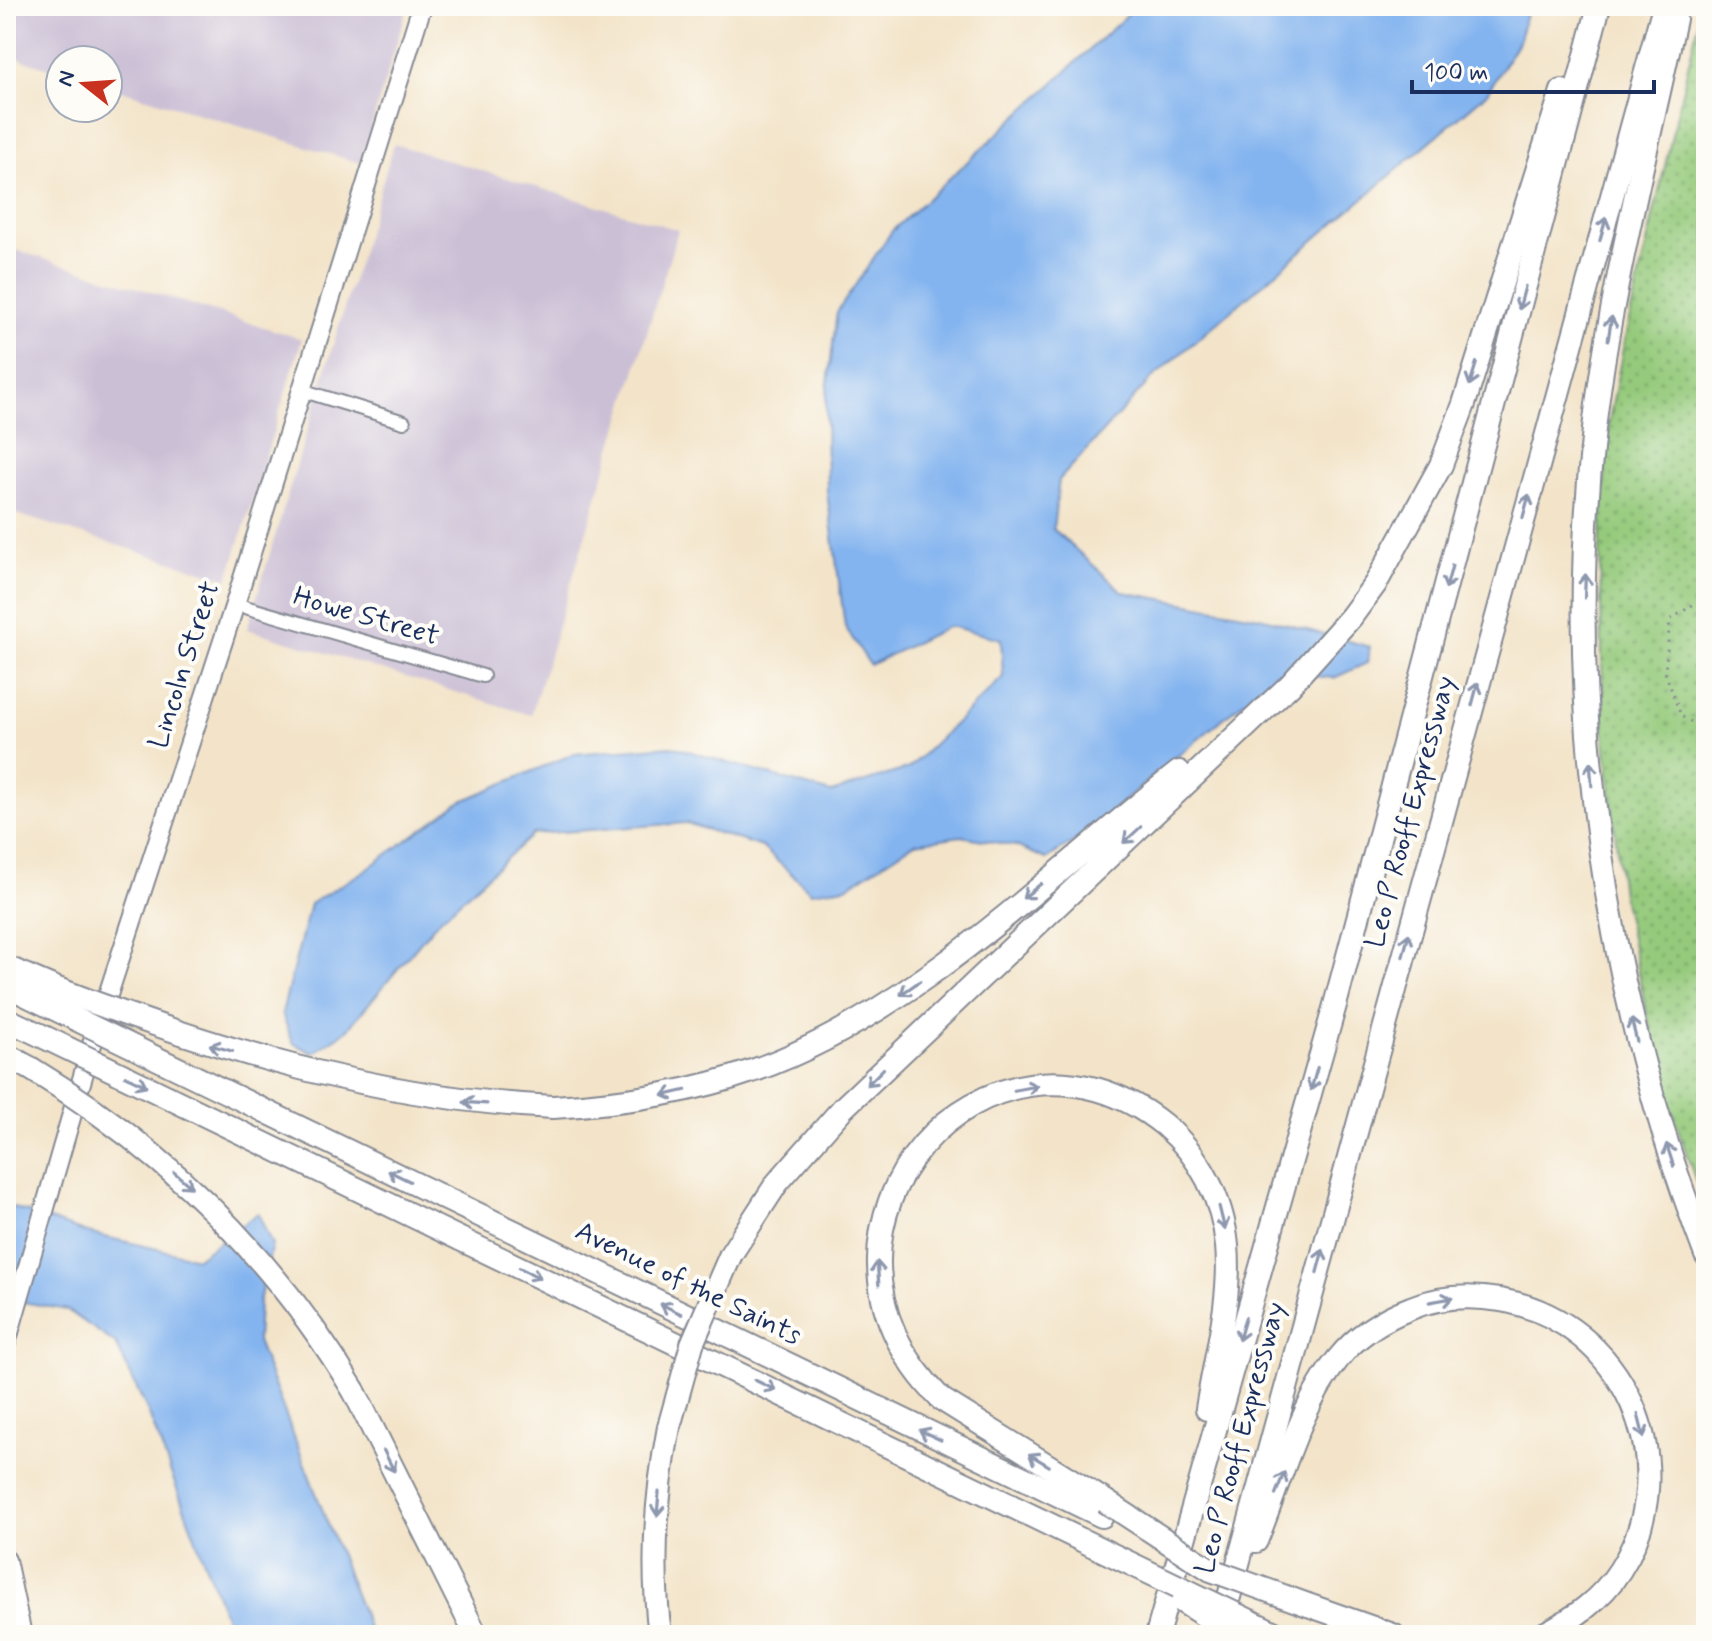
<svg xmlns="http://www.w3.org/2000/svg" width="1712" height="1641" viewBox="0 0 1712 1641" font-family="Mynerve,sans-serif">
	<defs>
		<pattern id="park-dots" width="8" height="8" patternUnits="userSpaceOnUse" patternTransform="scale(2)"><rect width="8" height="8" fill="#95ca7c"/><path d="M2 2h.1M6 6h.1" fill="none" stroke="#79a469" stroke-width="1.8" stroke-linecap="round"/></pattern>
	</defs>
	<rect width="100%" height="100%" fill="#fdfcf7"/>
	<filter id="ink" filterUnits="userSpaceOnUse"><feTurbulence type="fractalNoise" baseFrequency=".0125" numOctaves="2"/><feDisplacementMap in="SourceGraphic" scale="16" xChannelSelector="R" yChannelSelector="G"/><feConvolveMatrix kernelMatrix="1 2 1 2 8 2 1 2 1" color-interpolation-filters="sRGB"/></filter>
	<filter id="wash" filterUnits="userSpaceOnUse"><feTurbulence type="fractalNoise" baseFrequency=".006" numOctaves="4" result="noise"/><feDisplacementMap in="SourceGraphic" scale="32" xChannelSelector="R" yChannelSelector="G"/><feGaussianBlur stdDeviation="1.8" result="paint"/><feColorMatrix in="noise" values="0 0 0 0 0 0 0 0 0 0 0 0 0 0 0 0 0 1.4 0 .05"/><feComposite in="paint" operator="in"/></filter>
	<g filter="url(#wash)">
		<rect width="100%" height="100%" fill="#f3e4c9"/>
		<g fill="#cbbfd5">
			<polygon points="6,6 408,6 360,163 108,86 108,60 60,60 60,71 6,55"/>
			<polygon points="394,144 678,230 531,715 247,629"/>
			<polygon points="6,247 302,339 228,579 6,511"/>
		</g>
		<polygon fill="url(#park-dots)" stroke="#587c6d" stroke-width="2" points="1702,6 1706,6 1706,1211 1660,1076 1622,895 1603,723 1600,549 1608,427 1625,338"/>
		<g fill="#83b4ef" stroke="#4f72a6" stroke-width="2">
			<polygon points="1137,6 1528,6 1519,40 1487,93 1151,379 1059,480 1053,529 1123,592 1260,617 1370,647 1367,663 1334,678 1278,673 1078,839 1046,859 1016,846 961,836 915,843 846,887 811,892 762,847 686,823 533,834 436,923 346,1031 313,1053 293,1043 282,1013 310,904 364,871 460,802 573,754 671,746 831,793 909,768 1003,677 1001,639 949,626 870,665 845,627 827,492 826,399 837,312 892,231"/>
			<polygon points="6,1205 87,1233 197,1258 258,1213 272,1245 259,1302 257,1341 371,1635 232,1635 148,1412 116,1344 67,1310 6,1299"/>
		</g>
	</g>
	<g filter="url(#ink)">
		<g fill="none" stroke-linecap="round" stroke-linejoin="round">
			<g stroke="#878a94" stroke-width="16">
				<g id="minor">
					<polyline points="301,390 404,422"/>
					<polyline points="235,604 483,676"/>
				</g>
			</g>
			<g stroke="#878a94" stroke-width="22">
				<g id="secondary">
					<polyline points="6,1343 93,1041 235,604 422,6"/>
					<polyline points="6,1560 22,1635"/>
				</g>
			</g>
			<g stroke="#878a94" stroke-width="26">
				<g id="motorway">
					<path d="M1675 19C1646 155 1610 291 1594 429 1562 710 1605 992 1706 1255"/>
					<polyline points="6,967 55,988"/>
					<polyline points="6,985 49,1006"/>
					<polyline points="6,1019 40,1035"/>
					<polyline points="6,1055 30,1068"/>
					<path d="M553 1107C622 1103 690 1093 755 1070 915 1013 1047 876 1179 772"/>
					<polyline points="469,1210 1102,1516"/>
					<polyline points="460,1239 1094,1546"/>
					<polyline points="731,1254 777,1183 843,1108 1290,685 1351,617 1376,583 1441,465 1464,404 1562,91"/>
					<polyline points="354,1391 476,1635"/>
					<path d="M1105 1501 941 1399C769 1227 991 985 1164 1125 1200 1155 1223 1200 1227 1246 1232 1299 1215 1357 1207 1409"/>
					<path d="M1256 1541C1280 1483 1299 1407 1338 1359 1357 1335 1382 1319 1411 1308 1440 1296 1469 1295 1500 1300 1623 1320 1688 1465 1620 1570 1601 1600 1573 1619 1542 1635"/>
					<polyline points="1308,1605 1393,1635"/>
					<polyline points="1221,1626 1664,6"/>
					<path d="M660 1635C651 1566 656 1495 669 1427"/>
					<polyline points="1157,1635 1335,1005 1599,6"/>
				</g>
			</g>
			<polyline stroke="#878a94" stroke-width="3" stroke-dasharray="2 6" stroke-linecap="butt" points="1706,596 1670,620 1665,672 1681,716 1706,730"/>
			<use href="#minor" stroke="#fff" stroke-width="12"/>
			<use href="#secondary" stroke="#fff" stroke-width="18"/>
			<use href="#motorway" stroke="#fff" stroke-width="22"/>
			<g stroke="#878a94" stroke-width="26" stroke-linecap="butt">
				<g id="motorway-bridge">
					<path d="M55 988C217 1050 379 1099 553 1107"/>
					<polyline points="49,1006 469,1210"/>
					<polyline points="40,1035 460,1239"/>
					<path d="M30 1068C164 1149 274 1257 354 1391"/>
					<polyline points="669,1427 692,1344 731,1254"/>
					<polyline points="1105,1501 1211,1570 1308,1605"/>
					<polyline points="1094,1546 1279,1635"/>
					<polyline points="1183,1602 1235,1635"/>
				</g>
			</g>
			<use href="#motorway-bridge" stroke="#fff" stroke-width="22"/>
		</g>
		<defs><path id="oneway-shaft" d="M-6 0H5M1.5-3L5.5 0L1.5 3" fill="none" stroke-width="1.6" stroke-linecap="round" stroke-linejoin="round" transform="scale(2)"/></defs>
		<g stroke="#8d97ae">
			<use href="#oneway-shaft" transform="translate(1603 229) rotate(-75)"/>
			<use href="#oneway-shaft" transform="translate(1522 298) rotate(105)"/>
			<use href="#oneway-shaft" transform="translate(1610 328) rotate(-81)"/>
			<use href="#oneway-shaft" transform="translate(1473 374) rotate(107)"/>
			<use href="#oneway-shaft" transform="translate(1526 506) rotate(-75)"/>
			<use href="#oneway-shaft" transform="translate(1449 577) rotate(105)"/>
			<use href="#oneway-shaft" transform="translate(1585 586) rotate(-88)"/>
			<use href="#oneway-shaft" transform="translate(1475 694) rotate(-75)"/>
			<use href="#oneway-shaft" transform="translate(1591 774) rotate(-94)"/>
			<use href="#oneway-shaft" transform="translate(1132 835) rotate(137)"/>
			<use href="#oneway-shaft" transform="translate(1032 891) rotate(141)"/>
			<use href="#oneway-shaft" transform="translate(1406 945) rotate(-75)"/>
			<use href="#oneway-shaft" transform="translate(910 988) rotate(145)"/>
			<use href="#oneway-shaft" transform="translate(1634 1030) rotate(-104)"/>
			<use href="#oneway-shaft" transform="translate(221 1048) rotate(-164)"/>
			<use href="#oneway-shaft" transform="translate(875 1077) rotate(135)"/>
			<use href="#oneway-shaft" transform="translate(1314 1079) rotate(106)"/>
			<use href="#oneway-shaft" transform="translate(136 1081) rotate(26)"/>
			<use href="#oneway-shaft" transform="translate(1026 1088) rotate(-11)"/>
			<use href="#oneway-shaft" transform="translate(674 1093) rotate(167)"/>
			<use href="#oneway-shaft" transform="translate(475 1103) rotate(-176)"/>
			<use href="#oneway-shaft" transform="translate(1670 1155) rotate(-108)"/>
			<use href="#oneway-shaft" transform="translate(399 1176) rotate(-154)"/>
			<use href="#oneway-shaft" transform="translate(183 1180) rotate(41)"/>
			<use href="#oneway-shaft" transform="translate(1222 1218) rotate(76)"/>
			<use href="#oneway-shaft" transform="translate(1320 1261) rotate(-75)"/>
			<use href="#oneway-shaft" transform="translate(530 1273) rotate(26)"/>
			<use href="#oneway-shaft" transform="translate(878 1273) rotate(-94)"/>
			<use href="#oneway-shaft" transform="translate(1441 1300) rotate(-10)"/>
			<use href="#oneway-shaft" transform="translate(671 1309) rotate(-154)"/>
			<use href="#oneway-shaft" transform="translate(1242 1329) rotate(106)"/>
			<use href="#oneway-shaft" transform="translate(765 1385) rotate(26)"/>
			<use href="#oneway-shaft" transform="translate(1641 1426) rotate(76)"/>
			<use href="#oneway-shaft" transform="translate(930 1435) rotate(-155)"/>
			<use href="#oneway-shaft" transform="translate(1039 1460) rotate(-149)"/>
			<use href="#oneway-shaft" transform="translate(389 1461) rotate(63)"/>
			<use href="#oneway-shaft" transform="translate(1280 1483) rotate(-68)"/>
			<use href="#oneway-shaft" transform="translate(658 1504) rotate(95)"/>
		</g>
	</g>
	<g text-anchor="middle" dominant-baseline="central" stroke-width="8" stroke-linejoin="round" paint-order="stroke">
		<g font-size="28" fill="#1b2f5e" stroke="#fdfcf7">
			<text transform="translate(366 617) rotate(16)">Howe Street</text>
			<text transform="translate(185 665) rotate(-72)">Lincoln Street</text>
			<text transform="translate(1411 812) rotate(-75)">Leo P Rooff Expressway</text>
			<text transform="translate(688 1284) rotate(26)">Avenue of the Saints</text>
			<text transform="translate(1241 1438) rotate(-75)">Leo P Rooff Expressway</text>
		</g>
	</g>
	<rect width="1712" height="1641" fill="none" stroke="#fdfcf7" stroke-width="32"/>
	<g transform="translate(84 84) rotate(287)"><circle r="38" fill="#fdfcf7" stroke="#a3aaba" stroke-width="2"/>
	<path d="M0-6L14 30L0 20L-14 30Z" fill="#c8321e"/>
	<text y="-12" font-size="22" font-weight="bold" text-anchor="middle" fill="#1b2f5e">N</text>
	</g>
	<path d="M1412 80v12h242v-12" fill="none" stroke="#1b2f5e" stroke-width="4"/>
	<text x="1424" y="80" font-size="24" fill="#1b2f5e" stroke="#fdfcf7" stroke-width="6" paint-order="stroke">100 m</text>
</svg>
